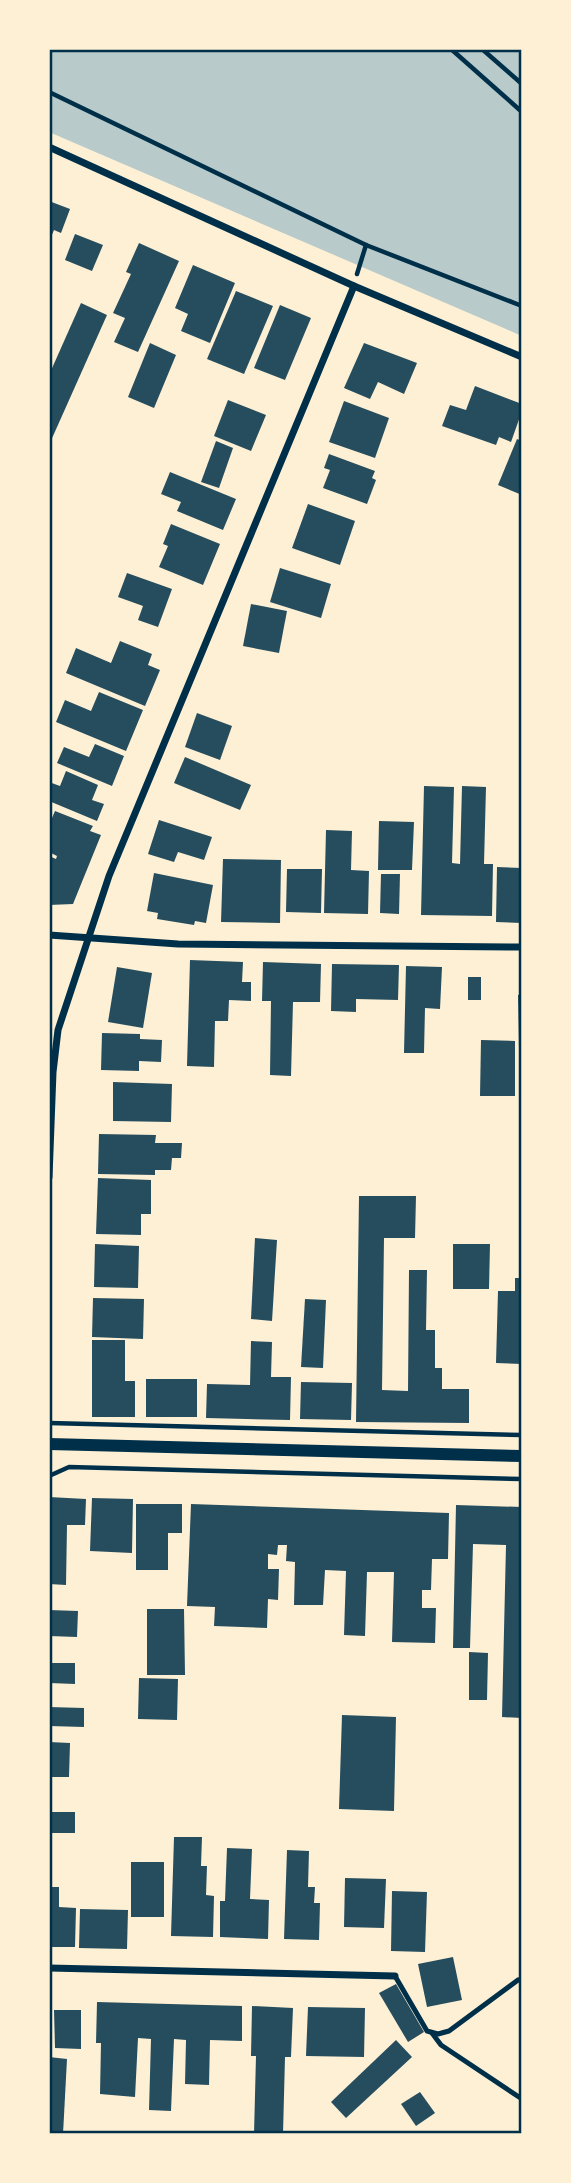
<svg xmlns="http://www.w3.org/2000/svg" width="571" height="2183" viewBox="0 0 571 2183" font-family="'Alegreya Sans',sans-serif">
	<rect width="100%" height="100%" fill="#fdf0d5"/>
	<polygon fill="#b9caca" points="49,49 522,49 522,336 49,132"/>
	<g fill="#264d5e">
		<polygon points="49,201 70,209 61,233 54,230 49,242"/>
		<polygon points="75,234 103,245 92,271 65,260"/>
		<polygon points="139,243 179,261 138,352 114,342 125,318 113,313 131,274 126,272"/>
		<polygon points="193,265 235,283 210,343 181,331 188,314 175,308"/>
		<polygon points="236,291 273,306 244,374 207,359"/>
		<polygon points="81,303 107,315 49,445 49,375"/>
		<polygon points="280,305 311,318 285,380 254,368"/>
		<polygon points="150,343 176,355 154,408 128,397"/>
		<polygon points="364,343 417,363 404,394 378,382 370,399 344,388"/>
		<polygon points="475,386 522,404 522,411 511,442 499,437 496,445 442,426 450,405 466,410"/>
		<polygon points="228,400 266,415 251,451 214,436"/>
		<polygon points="344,401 389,418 375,458 329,442"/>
		<polygon points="517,439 522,441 522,495 498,485"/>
		<polygon points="216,441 233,448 219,488 201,482"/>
		<polygon points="329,454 375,471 372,478 376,480 367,504 323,488 330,470 324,468"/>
		<polygon points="170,472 236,499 223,530 177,511 181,502 161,494"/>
		<polygon points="308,504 355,521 340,565 292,548"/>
		<polygon points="171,524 220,544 203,585 159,567 168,546 163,544"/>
		<polygon points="280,568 331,584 321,618 270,602"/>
		<polygon points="127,573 172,589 158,627 138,620 143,606 118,597"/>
		<polygon points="251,604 287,611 279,653 243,646"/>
		<polygon points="120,641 152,654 148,665 160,670 145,706 66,673 76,648 111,663"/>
		<polygon points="99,692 143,710 126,751 56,722 65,700 91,711"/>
		<polygon points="197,713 232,726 220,760 185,747"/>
		<polygon points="95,744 124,756 112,786 57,763 64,747 89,757"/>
		<polygon points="185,757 251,785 240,810 174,783"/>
		<polygon points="66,771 98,785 92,800 104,804 97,821 49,801 49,782 60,786"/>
		<polygon points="424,786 454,787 452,863 460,864 462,786 486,787 484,864 493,864 492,916 421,915"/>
		<polygon points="55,811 93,826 90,831 101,835 73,904 49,905 49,856 56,859 57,856 49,852 49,825"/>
		<polygon points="159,820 212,837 204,860 178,852 174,862 148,854"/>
		<polygon points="379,821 414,822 412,870 378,870"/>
		<polygon points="326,830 352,831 351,870 369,871 368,914 324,913"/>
		<polygon points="223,859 281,860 280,923 221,922"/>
		<polygon points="497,867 521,868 522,923 496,922"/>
		<polygon points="287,869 322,869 321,913 286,912"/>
		<polygon points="154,873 213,885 206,923 195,921 194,925 157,919 158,913 147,911"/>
		<polygon points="381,874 400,874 399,914 380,913"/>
		<polygon points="190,960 243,962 242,982 251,982 251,1001 229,1000 228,1021 215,1021 214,1067 187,1066"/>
		<polygon points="263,962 321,964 320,1002 293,1002 291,1076 270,1075 271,1001 262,1001"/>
		<polygon points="332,964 399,965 398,1000 356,999 356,1012 331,1011"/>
		<polygon points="406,966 442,967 440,1009 425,1008 424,1053 404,1053"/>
		<polygon points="117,967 152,973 143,1028 108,1022"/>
		<rect x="468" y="977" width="13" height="23"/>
		<polygon points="522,994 522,1049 519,1049 518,995"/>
		<polygon points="102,1033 140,1034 140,1039 162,1040 161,1062 139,1061 139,1071 101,1070"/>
		<polygon points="481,1040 515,1041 515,1096 480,1096"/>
		<polygon points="113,1082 172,1084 171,1122 113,1121"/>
		<polygon points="99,1134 156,1135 155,1143 182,1143 181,1158 172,1158 171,1170 155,1170 155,1175 98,1174"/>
		<polygon points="98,1178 151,1180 151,1214 141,1214 141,1235 96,1234"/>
		<polygon points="359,1196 416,1196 415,1238 384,1238 382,1390 408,1391 409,1270 427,1270 426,1330 435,1330 435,1368 442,1368 442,1389 469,1389 469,1423 356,1422"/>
		<polygon points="255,1238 277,1240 272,1321 251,1319"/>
		<polygon points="95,1244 139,1246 138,1288 94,1287"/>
		<polygon points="453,1244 490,1244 489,1289 453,1289"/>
		<polygon points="515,1278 522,1278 522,1364 496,1363 498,1291 515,1291"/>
		<polygon points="93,1298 144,1299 143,1339 92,1337"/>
		<polygon points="305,1299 326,1300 323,1368 301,1367"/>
		<polygon points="92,1340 125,1340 125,1381 135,1381 135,1417 92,1417"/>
		<polygon points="251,1341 272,1342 271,1377 291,1377 290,1420 206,1418 207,1384 250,1385"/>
		<rect x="146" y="1379" width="51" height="38"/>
		<polygon points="301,1382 352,1383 351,1420 300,1419"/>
		<polygon points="49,1497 86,1499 85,1525 67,1525 66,1585 49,1584"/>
		<polygon points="92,1498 133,1499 132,1553 90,1551"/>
		<polygon points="136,1504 182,1504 182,1533 168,1533 168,1570 136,1570"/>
		<polygon points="191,1504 449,1513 448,1559 432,1559 431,1590 422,1590 422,1608 436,1608 435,1643 392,1642 394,1572 367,1572 365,1636 344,1635 346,1571 325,1570 323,1605 294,1605 295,1562 286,1561 287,1545 278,1545 277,1555 268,1554 268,1569 279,1569 278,1600 268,1599 267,1628 214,1626 215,1607 187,1606"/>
		<polygon points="456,1505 522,1507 522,1718 502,1717 506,1545 473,1544 470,1648 453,1648"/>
		<polygon points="147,1609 184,1609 185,1675 147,1675"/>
		<polygon points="49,1610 78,1611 77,1637 49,1636"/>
		<polygon points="469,1652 488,1653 487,1700 469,1700"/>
		<polygon points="49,1663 75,1663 75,1684 49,1683"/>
		<polygon points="139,1678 178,1679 177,1720 138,1719"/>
		<polygon points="49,1707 84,1708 84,1727 49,1726"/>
		<polygon points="342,1715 396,1717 394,1811 339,1809"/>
		<polygon points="49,1742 70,1743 69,1777 49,1777"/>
		<rect x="49" y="1812" width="26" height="21"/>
		<polygon points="174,1837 202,1837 201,1866 207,1866 206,1895 214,1896 213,1937 171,1936"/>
		<polygon points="227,1848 252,1849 250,1899 269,1900 268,1939 220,1937 220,1901 225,1901"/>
		<polygon points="287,1850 309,1851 308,1887 315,1887 314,1903 320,1903 319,1940 284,1939"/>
		<rect x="131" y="1862" width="33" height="55"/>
		<polygon points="345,1878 386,1879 384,1928 344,1927"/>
		<polygon points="49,1887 59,1887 59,1907 76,1908 75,1947 49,1947"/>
		<polygon points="392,1891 427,1892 425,1952 391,1951"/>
		<polygon points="80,1909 128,1910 127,1949 79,1948"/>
		<polygon points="453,1957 462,2000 427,2007 418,1964"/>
		<polygon points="396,1984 424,2032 408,2042 379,1993"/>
		<polygon points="97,2002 242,2006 242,2041 210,2040 209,2085 185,2084 186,2040 174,2039 171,2111 149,2110 151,2039 138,2038 135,2097 100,2094 101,2043 96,2043"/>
		<polygon points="252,2006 293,2008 291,2057 285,2057 283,2134 254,2134 256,2056 251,2056"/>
		<polygon points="308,2007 365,2008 364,2057 306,2056"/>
		<polygon points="54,2010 81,2010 81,2049 55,2048"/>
		<polygon points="396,2040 412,2057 346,2118 331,2102"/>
		<polygon points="49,2057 67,2059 63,2134 49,2134"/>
		<polygon points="420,2092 435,2113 416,2126 401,2104"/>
	</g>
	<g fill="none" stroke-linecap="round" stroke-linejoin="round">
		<g stroke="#003049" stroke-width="4.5">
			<polyline points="451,49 522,112"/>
			<polyline points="482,49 522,84"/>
			<polyline points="49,92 366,245 522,306"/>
			<polyline points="357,274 366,245"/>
			<polyline points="49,1423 522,1435"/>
			<polyline points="49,1476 69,1467 522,1479"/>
		</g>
		<g stroke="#003049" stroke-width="5">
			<polyline points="395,1976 427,2031 438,2034 449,2031 518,1980"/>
			<polyline points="432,2033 441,2045 522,2099"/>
		</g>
		<g stroke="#003049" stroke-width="7">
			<polyline points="49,147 354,286 522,357"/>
			<polyline points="49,935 178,944 522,947"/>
			<polyline points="49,1177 53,1072 58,1030 109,876 354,286"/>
			<polyline points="49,1968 395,1976"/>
		</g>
		<polyline stroke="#003049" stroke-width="12" points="49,1444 522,1456"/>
	</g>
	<rect width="571" height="2183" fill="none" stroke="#fdf0d5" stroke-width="102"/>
	<rect x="51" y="51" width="469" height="2081" fill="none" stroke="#003049" stroke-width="2.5"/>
</svg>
